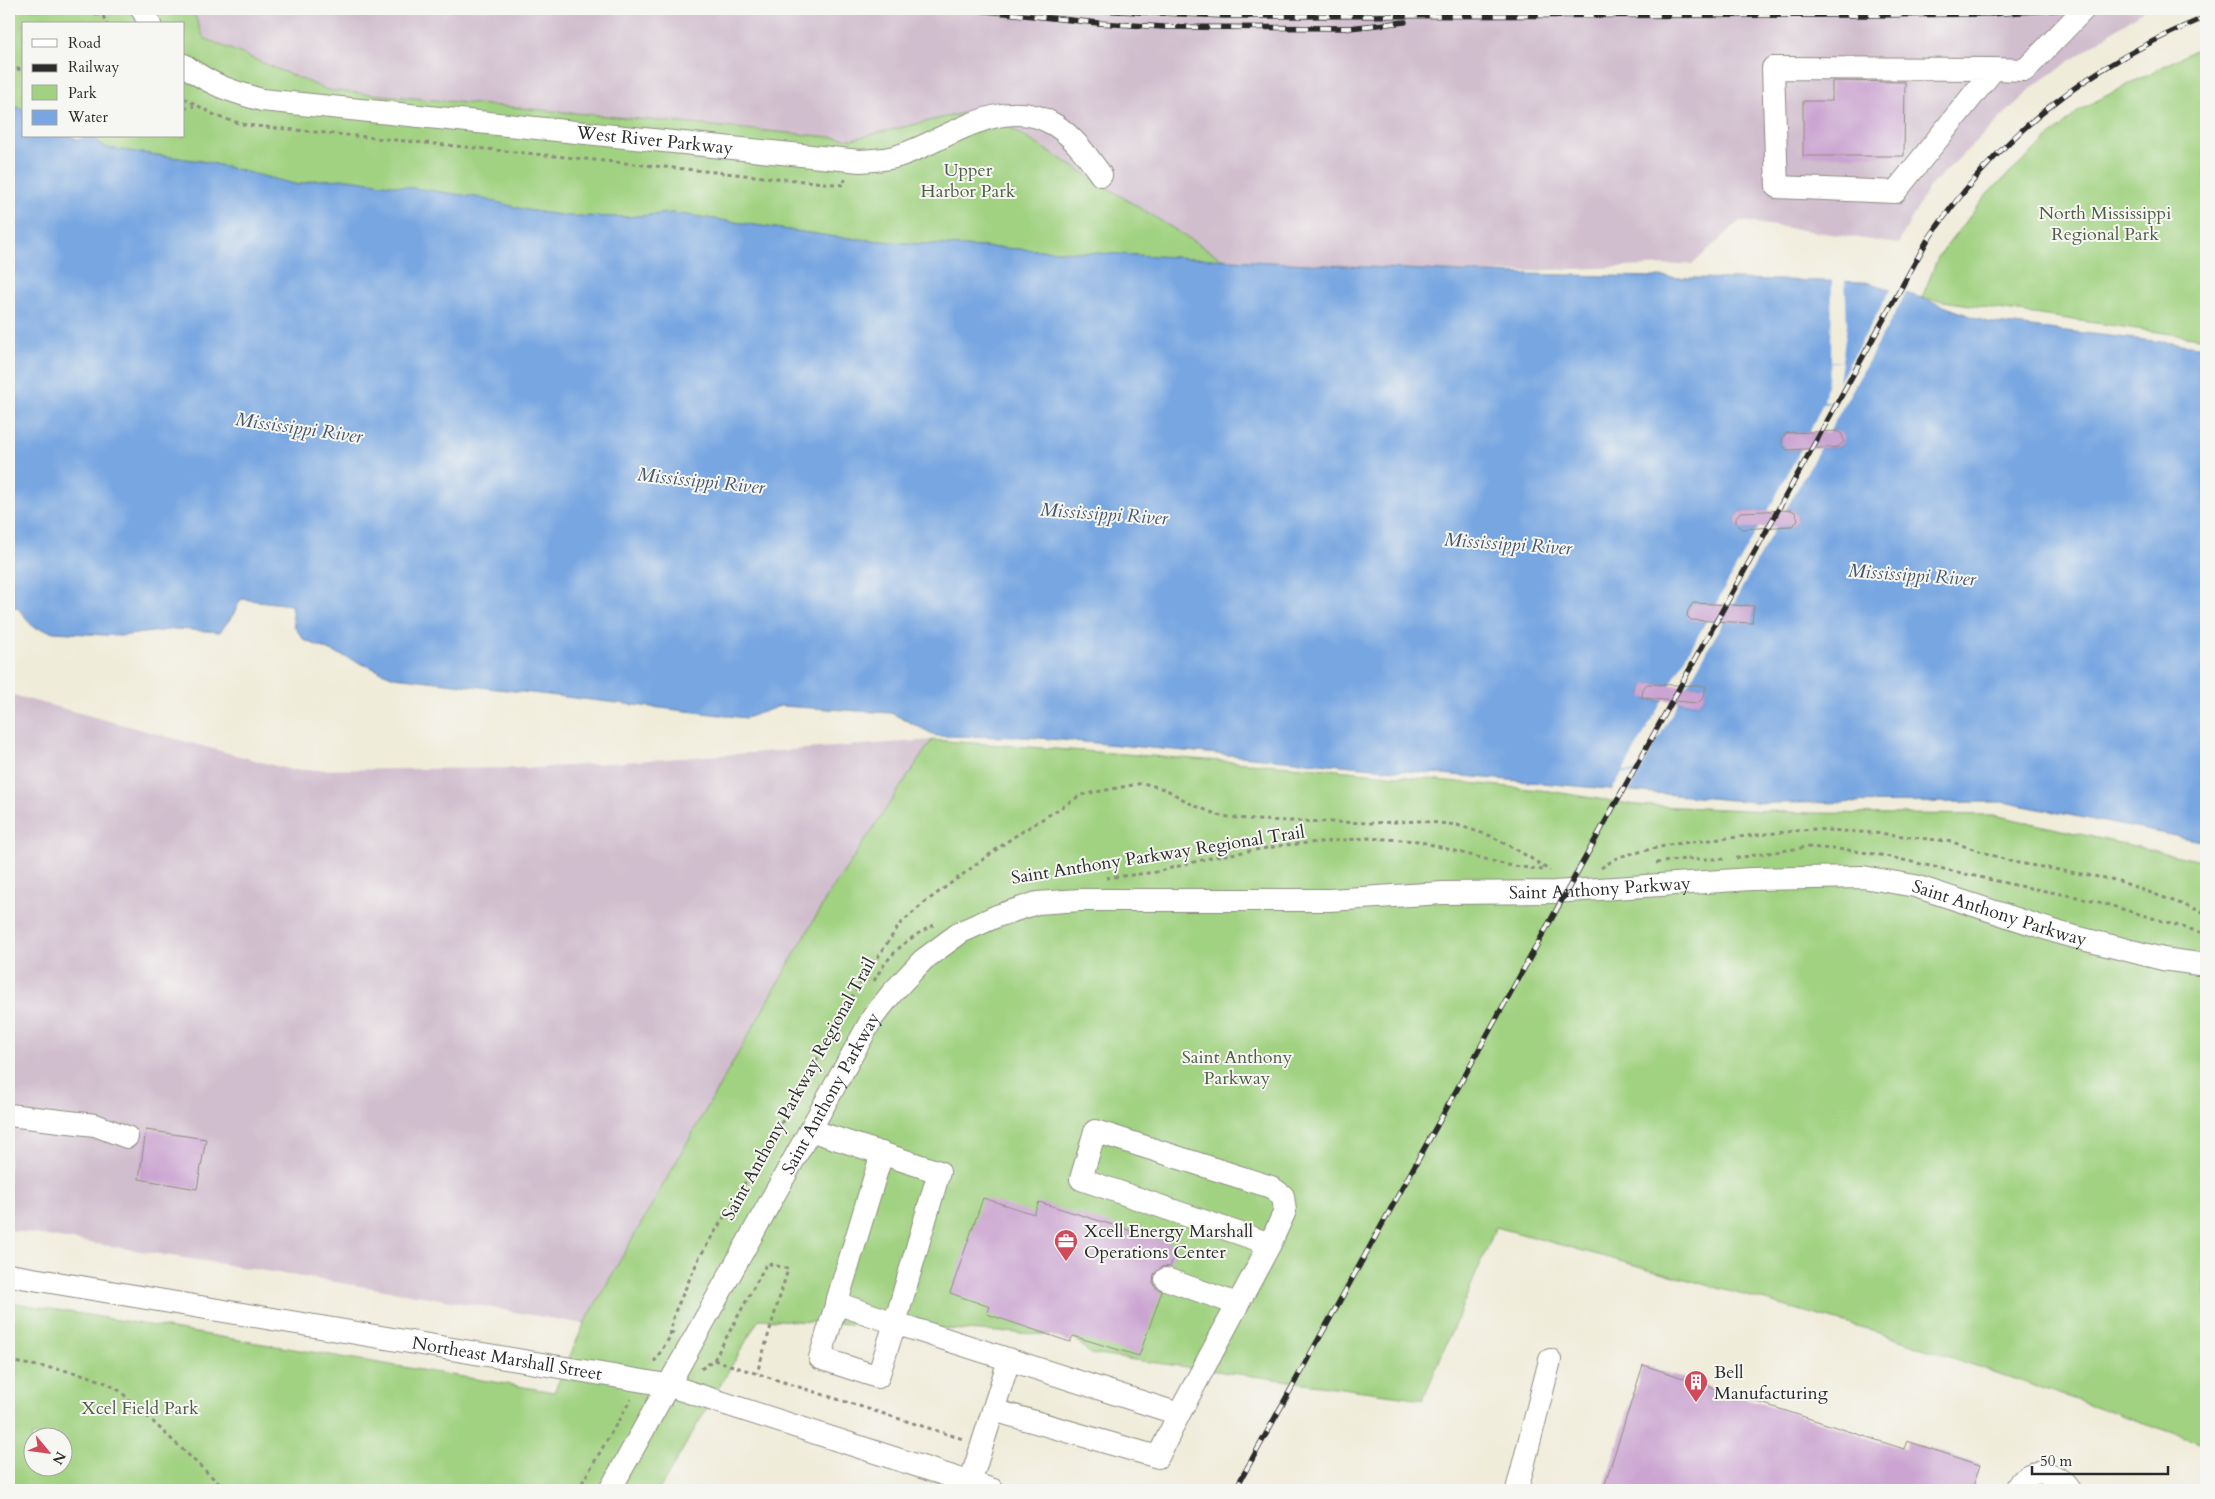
<svg xmlns="http://www.w3.org/2000/svg" width="2215" height="1499" viewBox="0 0 2215 1499" font-family="Cardo,serif">
	<rect width="100%" height="100%" fill="#f6f6f2"/>
	<filter id="ink" filterUnits="userSpaceOnUse"><feTurbulence type="fractalNoise" baseFrequency=".02" numOctaves="2"/><feDisplacementMap in="SourceGraphic" scale="10" xChannelSelector="R" yChannelSelector="G"/><feConvolveMatrix kernelMatrix="1 2 1 2 8 2 1 2 1" color-interpolation-filters="sRGB"/></filter>
	<filter id="wash" filterUnits="userSpaceOnUse"><feTurbulence type="fractalNoise" baseFrequency=".0096" numOctaves="4" result="noise"/><feDisplacementMap in="SourceGraphic" scale="20" xChannelSelector="R" yChannelSelector="G"/><feGaussianBlur stdDeviation="1.12" result="paint"/><feColorMatrix in="noise" values="0 0 0 0 0 0 0 0 0 0 0 0 0 0 0 0 0 1.4 0 .05"/><feComposite in="paint" operator="in"/></filter>
	<g filter="url(#wash)">
		<rect width="100%" height="100%" fill="#f0ecda"/>
		<g fill="#d0bdcd">
			<polygon points="192,9 2145,9 2034,86 1928,188 1898,244 1740,221 1693,264 1482,273 1224,260 980,110 852,139 327,90 204,38"/>
			<polygon points="9,694 291,770 538,768 932,740 827,897 584,1324 428,1297 9,1230"/>
		</g>
		<g fill="#a1d281" stroke="#667e56" fill-rule="evenodd">
			<polygon points="9,9 192,9 204,38 327,90 852,139 980,109 1224,260 905,243 836,237 673,213 627,217 566,216 315,180 298,185 207,162 107,148 90,136 184,136 184,24 24,24 24,109 9,105"/>
			<polygon points="2206,44 2206,339 1922,298 1938,257 1989,192 2081,109"/>
			<path d="M932 740 1317 768 1549 791 1636 805 1810 813 1994 815 2206 862V1444L1867 1329 1496 1227 1423 1399 1090 1354 1073 1336 759 1319 659 1490H9V1302L554 1392 584 1324 827 897ZM32 1436H62V1466H32Z"/>
		</g>
		<path fill="#77a6e1" stroke="#516886" fill-rule="evenodd" d="M9 105 24 109V136H71L79 140 85 136H90L107 148 207 162 298 185 315 180 349 179 477 197 527 210 566 216 627 217 673 213 836 237 905 243 1482 273 1866 282 1922 298 1987 322 2206 347V842L2003 802 1765 803 1028 737 937 736 891 713 780 706 746 718 394 677 304 640 294 626 291 605 241 599 233 615 220 632 176 629 120 636 54 632 33 627 18 608 12 607 9 610ZM1837 431 1844 442 1838 447 1787 450C1781 443 1781 440 1786 433ZM1791 510 1796 513 1798 521 1792 526 1741 529 1736 524V518L1740 512ZM1693 603 1751 606 1754 609 1752 620 1748 622 1687 616 1688 610ZM1647 684 1701 686 1705 689 1704 697 1698 703 1646 699 1642 695 1643 689Z"/>
		<g fill="#f0ecda">
			<polygon points="1832,279 1845,279 1847,325 1842,361 1831,361"/>
			<polygon points="1892,287 1907,291 1828,434 1808,435 1823,403 1841,401 1824,401 1831,362 1842,361 1839,382"/>
			<polygon points="1821,446 1784,513 1767,513 1802,447"/>
			<polygon points="1777,524 1731,608 1714,607 1760,525"/>
			<polygon points="1708,618 1725,619 1686,688 1669,687"/>
			<polygon points="1664,698 1680,699 1640,772 1623,771"/>
			<polygon points="1622,773 1639,774 1628,793 1611,792"/>
		</g>
		<g id="blocks">
			<g fill="#cba4d1">
				<polygon points="1832,81 1905,82 1904,156 1803,156 1803,101 1832,101"/>
				<polygon points="1837,431 1842,434 1844,442 1838,447 1787,450 1782,445 1782,439 1786,433"/>
				<polygon points="1791,510 1796,513 1798,521 1792,526 1741,529 1736,524 1736,518 1740,512"/>
				<polygon points="1693,603 1754,606 1752,623 1691,620 1687,616 1688,610"/>
				<polygon points="1647,684 1706,686 1704,697 1698,703 1642,698 1643,689"/>
				<polygon points="146,1130 206,1139 197,1189 139,1179"/>
				<polygon points="983,1198 1034,1214 1039,1202 1177,1245 1170,1267 1163,1266 1154,1274 1153,1282 1156,1288 1162,1291 1139,1356 1073,1336 1070,1342 987,1314 990,1307 950,1293"/>
				<polygon points="1643,1365 1904,1449 1907,1441 1980,1465 1972,1490 1603,1490"/>
			</g>
		</g>
	</g>
	<g filter="url(#ink)">
		<use href="#blocks" fill-opacity="0" stroke="#8e8c82" stroke-width="1"/>
		<g fill="none" stroke-linecap="round" stroke-linejoin="round">
			<g stroke="#8e8c82" stroke-width="24">
				<g id="minor">
					<polyline points="142,9 150,24"/>
					<path id="s1" d="M184 65C211 85 230 91 262 100L860 161C873 160 885 160 898 156 947 141 1003 92 1055 125 1074 137 1088 157 1101 175"/>
					<polyline points="1994,69 1895,192 1777,187 1773,68 1994,69 2025,70 2084,9"/>
					<polyline points="9,1115 95,1125 127,1137"/>
					<polyline points="810,1130 939,1172 895,1323 1179,1414 1270,1244 1285,1211 1283,1196 1271,1187 1095,1131 1081,1179 1270,1244"/>
					<path id="s2" d="M9 1275 667 1385 993 1490"/>
					<polyline points="1166,1279 1237,1304"/>
					<polyline points="836,1303 895,1323 878,1377 820,1358 882,1153"/>
					<polyline points="993,1410 1158,1457 1179,1414"/>
					<polyline points="970,1483 1009,1360"/>
					<path id="s3" d="M610 1490 873 1017 892 993 923 960 961 932 997 916 1037 903 1080 900H1329L1443 893 1554 892 1751 879 1863 877 1915 886 2063 934 2163 959 2206 965"/>
					<polyline points="1517,1490 1550,1360"/>
					<path d="M2016 1490C2026 1464 2057 1470 2069 1490"/>
				</g>
			</g>
			<g stroke="#8e8c82" stroke-width="3" stroke-dasharray="4 4" stroke-linecap="butt">
				<polyline points="80,9 103,16 107,24"/>
				<polyline points="9,66 24,71"/>
				<polyline points="184,98 218,117 246,125 844,185 845,179"/>
				<polyline points="184,109 194,106"/>
				<polyline points="1736,858 1807,847 1848,850 1881,855 2019,886 2092,900 2206,934"/>
				<polyline points="1656,863 1685,859 1727,859"/>
				<polyline points="1601,868 1618,857 1673,844 1813,829 1888,834 1952,842 2013,862 2116,880 2206,913"/>
				<polyline points="1106,878 1156,872 1213,857 1285,845 1368,838 1418,841 1507,865 1543,870"/>
				<path d="M874 981C888 955 907 938 934 925"/>
				<polyline points="670,1335 674,1314 699,1258 788,1112 852,996 900,924 924,903 1012,838 1081,795 1143,783 1167,790 1193,805 1221,816 1255,820 1372,823 1420,821 1457,825 1491,836 1529,857 1550,871"/>
				<polyline points="714,1360 963,1439"/>
				<path d="M9 1361C46 1369 89 1369 121 1392L226 1490"/>
				<polyline points="654,1362 675,1329"/>
				<polyline points="701,1369 714,1360 767,1263 788,1269 757,1373"/>
				<polyline points="578,1490 631,1399"/>
			</g>
			<use href="#minor" stroke="#fff" stroke-width="22"/>
			<g stroke="#2b2b2b" stroke-width="5.5">
				<g id="rail">
					<polyline points="968,9 1098,23 1164,27 1349,28 1405,22"/>
					<polyline points="1077,9 1225,16 1868,15 1990,14 2066,9"/>
					<path d="M1235 1490 1927 241C2001 133 2085 67 2206 17"/>
				</g>
			</g>
			<use href="#rail" stroke="#f6f6f2" stroke-width="4" stroke-dasharray="11" stroke-linecap="butt"/>
		</g>
	</g>
	<defs>
		<g id="office-pin" transform="scale(1.25)"><path d="M0 17L-7.5 6A9.5 9.5 0 1 1 7.5 6Z" fill="#d1495b" stroke="#f6f6f2"/><path d="M-6-3h4V-5.5h4V-3h4V5H-6ZM-1-4.5V-3h2v-1.5ZM-6 0V1H6V0Z" fill="#fff"/></g>
		<g id="building-pin" transform="scale(1.25)"><path d="M0 17L-7.5 6A9.5 9.5 0 1 1 7.5 6Z" fill="#d1495b" stroke="#f6f6f2"/><path d="M-4-6H4V6H1V3H-1V6H-4ZM-2.5-4.3h1.7v1.8h-1.7ZM.8-4.3h1.7v1.8H.8ZM-2.5-1h1.7V.8h-1.7ZM.8-1h1.7V.8H.8Z" fill="#fff"/></g>
	</defs>
	<g fill-rule="evenodd">
		<use href="#office-pin" x="1066" y="1241"/>
		<use href="#building-pin" x="1696" y="1382"/>
	</g>
	<g text-anchor="middle" dominant-baseline="central" stroke-width="4" stroke-linejoin="round" paint-order="stroke">
		<g font-size="18" fill="#2b2b2b" stroke="#f6f6f2">
			<text stroke="none"><textPath href="#s1" startOffset="481">West River Parkway</textPath></text>
			<text transform="translate(1158 855) rotate(-9)">Saint Anthony Parkway Regional Trail</text>
			<text stroke="none"><textPath href="#s3" startOffset="1309">Saint Anthony Parkway</textPath></text>
			<text stroke="none"><textPath href="#s3" startOffset="1714">Saint Anthony Parkway</textPath></text>
			<text transform="translate(799 1089) rotate(-61)">Saint Anthony Parkway Regional Trail</text>
			<text stroke="none"><textPath href="#s3" startOffset="454">Saint Anthony Parkway</textPath></text>
			<text stroke="none"><textPath href="#s2" startOffset="505">Northeast Marshall Street</textPath></text>
		</g>
		<g font-size="18" fill="#4e5d45" stroke="#f6f6f2">
			<text x="968" y="170">Upper<tspan x="968" dy="21">Harbor Park</tspan></text>
			<text x="2105" y="213">North Mississippi<tspan x="2105" dy="21">Regional Park</tspan></text>
			<text x="1237" y="1057">Saint Anthony<tspan x="1237" dy="21">Parkway</tspan></text>
			<text x="140" y="1408">Xcel Field Park</text>
		</g>
		<g font-size="18" fill="#2b2b2b" stroke="#f6f6f2" text-anchor="start">
			<text x="1084" y="1231">Xcell Energy Marshall<tspan x="1084" dy="21">Operations Center</tspan></text>
			<text x="1714" y="1372">Bell<tspan x="1714" dy="21">Manufacturing</tspan></text>
		</g>
		<g font-size="19" font-style="italic" fill="#46566b" stroke="#f6f6f2">
			<text transform="translate(299 428) rotate(8)">Mississippi River</text>
			<text transform="translate(701 481) rotate(6)">Mississippi River</text>
			<text transform="translate(1104 514) rotate(4)">Mississippi River</text>
			<text transform="translate(1508 544) rotate(4)">Mississippi River</text>
			<text transform="translate(1912 575) rotate(4)">Mississippi River</text>
		</g>
	</g>
	<rect width="2215" height="1499" fill="none" stroke="#f6f6f2" stroke-width="30"/>
	<rect x="22" y="22" width="162" height="115" fill="#f6f6f2" stroke="#a5a5a2"/>
	<rect x="32" y="39" width="25" height="8" fill="#ffffff" stroke="#a5a5a2"/>
	<text x="68" y="48" font-size="15" fill="#2b2b2b">Road</text>
	<rect x="32" y="64" width="25" height="8" fill="#2b2b2b" stroke="#a5a5a2"/>
	<text x="68" y="72" font-size="15" fill="#2b2b2b">Railway</text>
	<rect x="32" y="85" width="25" height="15" fill="#a1d281" stroke="#a5a5a2"/>
	<text x="68" y="98" font-size="15" fill="#2b2b2b">Park</text>
	<rect x="32" y="110" width="25" height="15" fill="#77a6e1" stroke="#a5a5a2"/>
	<text x="68" y="122" font-size="15" fill="#2b2b2b">Water</text>
	<g transform="translate(48 1452) rotate(119)"><circle r="24" fill="#f6f6f2" stroke="#a5a5a2"/>
	<path d="M0-4L9 19L0 12L-9 19Z" fill="#d1495b"/>
	<text y="-8" font-size="14" font-weight="bold" text-anchor="middle" fill="#2b2b2b">N</text>
	</g>
	<path d="M2032 1466v8h136v-8" fill="none" stroke="#2b2b2b" stroke-width="2.5"/>
	<text x="2040" y="1466" font-size="15" fill="#2b2b2b" stroke="#f6f6f2" stroke-width="4" paint-order="stroke">50 m</text>
</svg>
